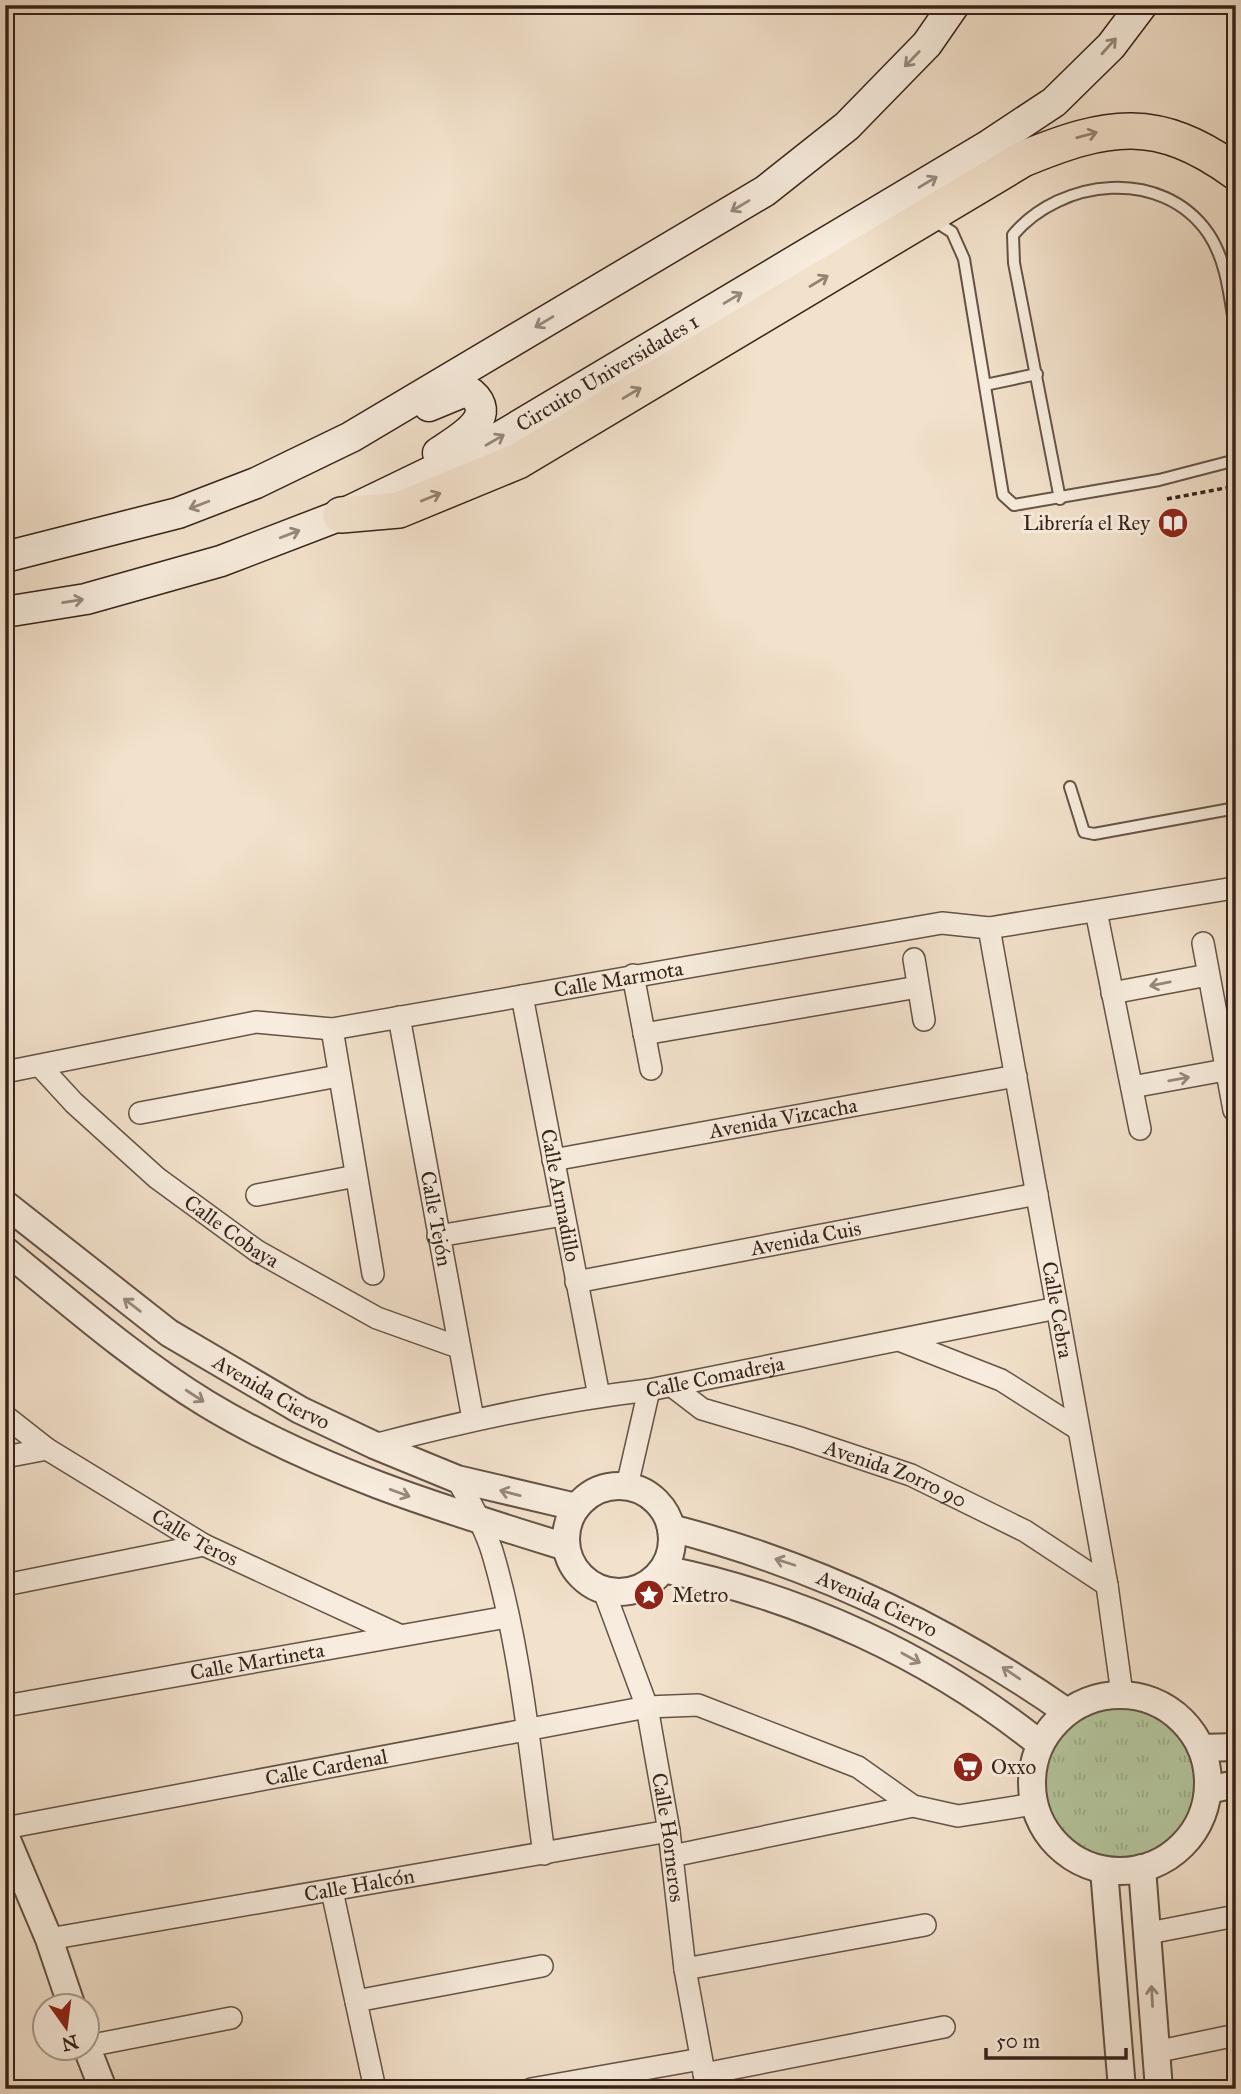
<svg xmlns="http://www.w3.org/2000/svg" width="1241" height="2094" viewBox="0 0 1241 2094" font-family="'IM FELL Great Primer',serif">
	<defs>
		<pattern id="grass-tufts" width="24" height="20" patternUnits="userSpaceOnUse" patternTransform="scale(1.75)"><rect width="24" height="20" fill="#b4c49c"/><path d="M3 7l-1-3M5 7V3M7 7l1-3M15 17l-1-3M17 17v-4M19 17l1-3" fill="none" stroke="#9ba886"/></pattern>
	</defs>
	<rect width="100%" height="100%" fill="#f2e1cb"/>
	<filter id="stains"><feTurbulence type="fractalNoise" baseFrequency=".00286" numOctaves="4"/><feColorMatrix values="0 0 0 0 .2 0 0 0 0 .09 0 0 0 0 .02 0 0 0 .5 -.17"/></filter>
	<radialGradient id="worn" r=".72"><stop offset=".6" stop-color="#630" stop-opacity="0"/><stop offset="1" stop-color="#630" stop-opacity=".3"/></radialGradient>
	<circle fill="url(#grass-tufts)" stroke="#76745b" stroke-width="2" cx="1120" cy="1783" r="86"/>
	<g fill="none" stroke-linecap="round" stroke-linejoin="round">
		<g stroke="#665246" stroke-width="14">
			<g id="service">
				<polyline points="933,220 952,232 964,259 1003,495 1014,505 1159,480 1236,460"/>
				<polyline points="985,385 1037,374"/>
				<path d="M1060 499 1014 263 1013 235C1061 178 1162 167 1208 233 1228 262 1230 301 1236 335"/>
				<polyline points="1070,787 1084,832 1094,834 1236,808"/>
			</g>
		</g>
		<g stroke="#665246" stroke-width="24">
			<g id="minor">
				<polyline points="1096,911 1140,1129"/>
				<path id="s1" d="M989 928 1107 1585 1122 1694"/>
				<polyline points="1203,943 1234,1110"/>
				<polyline points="914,959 924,1020"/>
				<polyline points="633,975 651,1069"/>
				<polyline points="1112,993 1208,975"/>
				<path id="s2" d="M522 996 599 1396"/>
				<path id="s3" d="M399 1017 473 1419"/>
				<polyline points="332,1029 373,1274"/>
				<polyline points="644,1034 918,987"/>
				<path id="s4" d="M40 1066 74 1103 157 1178 257 1251 377 1318 458 1347"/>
				<path id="s5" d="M5 1072 256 1022 332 1029 942 923 989 928 1234 888"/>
				<polyline points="1132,1087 1225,1070"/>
				<polyline points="140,1113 338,1076"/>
				<path id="s6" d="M553 1160 1016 1076"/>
				<polyline points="257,1195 356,1176"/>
				<polyline points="438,1236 563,1215"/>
				<path id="s7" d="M576 1282 1037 1194"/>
				<polyline points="899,1340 1001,1380 1078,1429"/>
				<path id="s8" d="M672 1386 702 1409 797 1437 911 1475 1025 1531 1107 1585"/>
				<path id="s9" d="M5 1416 47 1449 204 1545 399 1635"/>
				<path id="s10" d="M374 1445C465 1421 555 1401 649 1390L1057 1308"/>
				<polyline points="5,1457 47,1449"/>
				<path d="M457 1479C470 1502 484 1526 492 1551 521 1648 530 1754 544 1854"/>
				<polyline points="627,1486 649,1390"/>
				<polyline points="5,1585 204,1545"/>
				<path id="s11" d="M604 1591 647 1707 669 1831 685 1969 707 2089"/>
				<path id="s12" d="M5 1706 507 1617"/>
				<path id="s13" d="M5 1828 647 1707 698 1705 858 1767 913 1806"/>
				<polyline points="672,1856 913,1806 958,1816 1034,1804"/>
				<polyline points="332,1891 375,2089"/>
				<polyline points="1149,1933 1236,1916"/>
				<path id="s14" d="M49 1939 669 1831"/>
				<polyline points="685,1969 925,1925"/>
				<polyline points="356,2001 542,1966"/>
				<polyline points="88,2046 231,2018"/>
				<polyline points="1155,2052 1236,2035"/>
				<polyline points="704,2074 944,2027"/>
				<polyline points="531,2089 701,2059"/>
			</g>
		</g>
		<g stroke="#665246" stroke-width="30">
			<g id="tertiary">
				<path id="s15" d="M5 1204 169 1333 300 1410 374 1445 457 1479 576 1507"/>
				<path d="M5 1250C71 1304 135 1360 207 1404 318 1471 443 1509 566 1547"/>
				<circle cx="619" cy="1539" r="53"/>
				<path id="s16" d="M671 1528C814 1565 947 1628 1067 1712"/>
				<path d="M663 1569C801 1597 930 1656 1040 1744"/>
				<circle cx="1120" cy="1783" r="88"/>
				<polyline points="1201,1748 1236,1747"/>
				<polyline points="1208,1790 1236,1784"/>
				<polyline points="5,1835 49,1939 72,2007"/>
				<polyline points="1142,1868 1159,2089"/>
				<polyline points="1104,1870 1122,2089"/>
				<polyline points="87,2048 103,2089"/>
			</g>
		</g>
		<g stroke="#37231a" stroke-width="33">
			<g id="secondary">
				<path d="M429 406 463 392 471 393C500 418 458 439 438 453"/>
				<polyline points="5,557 178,513 256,483 351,437 765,191 847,126 927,44 954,5"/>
				<path id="s17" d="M5 612 86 599 221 561 341 515 488 444 986 147 1054 102 1111 46 1142 5"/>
			</g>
		</g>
		<g stroke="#37231a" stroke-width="38">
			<path id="trunk" d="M341 515 399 510 518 461 1023 159C1108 124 1157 115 1236 172"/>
		</g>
		<polyline stroke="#37231a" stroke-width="3.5" stroke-dasharray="5 3.5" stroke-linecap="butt" points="1167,499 1236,486"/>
		<use href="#service" stroke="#f7ecdd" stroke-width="10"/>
		<use href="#minor" stroke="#f7ecdd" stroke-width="21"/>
		<use href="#tertiary" stroke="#f7ecdd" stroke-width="26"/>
		<use href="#secondary" stroke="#f7ecdd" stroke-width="30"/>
		<use href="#trunk" stroke="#f2e1cb" stroke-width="35"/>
	</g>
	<defs><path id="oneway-shaft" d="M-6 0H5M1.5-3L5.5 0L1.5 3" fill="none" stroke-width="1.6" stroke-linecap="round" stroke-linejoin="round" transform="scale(1.75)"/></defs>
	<g stroke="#97887c">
		<use href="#oneway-shaft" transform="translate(1109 46) rotate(-48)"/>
		<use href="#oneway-shaft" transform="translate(912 59) rotate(134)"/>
		<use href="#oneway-shaft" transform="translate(928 182) rotate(-31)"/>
		<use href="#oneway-shaft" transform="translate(740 206) rotate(149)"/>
		<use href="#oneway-shaft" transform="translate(733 298) rotate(-31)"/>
		<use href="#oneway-shaft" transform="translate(544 322) rotate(149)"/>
		<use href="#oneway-shaft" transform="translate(495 440) rotate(-30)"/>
		<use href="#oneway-shaft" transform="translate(199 505) rotate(159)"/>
		<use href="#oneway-shaft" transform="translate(290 534) rotate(-21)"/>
		<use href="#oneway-shaft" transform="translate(73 601) rotate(-9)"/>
		<use href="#oneway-shaft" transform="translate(1160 984) rotate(169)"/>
		<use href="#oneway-shaft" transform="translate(1179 1079) rotate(-10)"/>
		<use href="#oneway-shaft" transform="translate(132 1305) rotate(-143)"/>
		<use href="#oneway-shaft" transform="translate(195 1396) rotate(33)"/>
		<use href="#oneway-shaft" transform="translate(400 1493) rotate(20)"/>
		<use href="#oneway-shaft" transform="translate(510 1493) rotate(-165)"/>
		<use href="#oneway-shaft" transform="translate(785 1562) rotate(-162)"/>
		<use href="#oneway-shaft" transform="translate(911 1658) rotate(29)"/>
		<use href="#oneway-shaft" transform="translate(1011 1673) rotate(-146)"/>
		<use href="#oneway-shaft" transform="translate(1152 1996) rotate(-93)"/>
	</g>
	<g stroke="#948272">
		<use href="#oneway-shaft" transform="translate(1087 135) rotate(-15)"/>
		<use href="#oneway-shaft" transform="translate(819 281) rotate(-31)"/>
		<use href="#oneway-shaft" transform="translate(632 393) rotate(-31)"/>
		<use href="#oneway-shaft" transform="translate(431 497) rotate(-22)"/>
	</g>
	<defs>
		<g id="library-disc" transform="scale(1.575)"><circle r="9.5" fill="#8f2418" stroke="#f7ecdd"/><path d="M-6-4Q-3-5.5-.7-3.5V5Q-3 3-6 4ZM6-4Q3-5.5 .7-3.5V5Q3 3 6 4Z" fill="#fff"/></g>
		<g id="sight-disc" transform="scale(1.575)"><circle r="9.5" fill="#8f2418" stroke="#f7ecdd"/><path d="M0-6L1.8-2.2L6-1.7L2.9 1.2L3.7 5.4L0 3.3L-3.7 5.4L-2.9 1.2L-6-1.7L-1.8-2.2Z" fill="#fff"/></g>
		<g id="supermarket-disc" transform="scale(1.575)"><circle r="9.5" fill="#8f2418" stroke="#f7ecdd"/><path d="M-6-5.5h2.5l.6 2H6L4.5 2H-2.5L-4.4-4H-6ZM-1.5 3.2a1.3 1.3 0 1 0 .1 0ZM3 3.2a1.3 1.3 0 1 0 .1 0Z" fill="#fff"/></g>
	</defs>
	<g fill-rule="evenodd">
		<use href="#library-disc" x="1173" y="523"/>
		<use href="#sight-disc" x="649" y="1595"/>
		<use href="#supermarket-disc" x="968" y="1767"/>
	</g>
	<g text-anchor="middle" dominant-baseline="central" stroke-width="6" stroke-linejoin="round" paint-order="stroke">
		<g font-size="21" fill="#37231a" stroke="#f7ecdd">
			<text stroke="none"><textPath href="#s17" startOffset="653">Circuito Universidades 1</textPath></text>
			<text stroke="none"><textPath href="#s5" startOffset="623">Calle Marmota</textPath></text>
			<text stroke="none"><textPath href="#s6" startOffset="234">Avenida Vizcacha</textPath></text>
			<text stroke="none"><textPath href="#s2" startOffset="203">Calle Armadillo</textPath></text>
			<text stroke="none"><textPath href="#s3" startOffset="205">Calle Tejón</textPath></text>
			<text stroke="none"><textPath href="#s4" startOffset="254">Calle Cobaya</textPath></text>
			<text stroke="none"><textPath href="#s7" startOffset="234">Avenida Cuis</textPath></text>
			<text stroke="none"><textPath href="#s1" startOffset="388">Calle Cebra</textPath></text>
			<text stroke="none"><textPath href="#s10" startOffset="348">Calle Comadreja</textPath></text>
			<text stroke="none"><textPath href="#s15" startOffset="327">Avenida Ciervo</textPath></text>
			<text stroke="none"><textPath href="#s8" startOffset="242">Avenida Zorro 90</textPath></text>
			<text stroke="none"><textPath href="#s9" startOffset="226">Calle Teros</textPath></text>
			<text stroke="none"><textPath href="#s16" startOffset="220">Avenida Ciervo</textPath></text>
			<text stroke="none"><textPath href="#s12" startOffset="256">Calle Martineta</textPath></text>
			<text stroke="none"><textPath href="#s13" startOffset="327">Calle Cardenal</textPath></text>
			<text stroke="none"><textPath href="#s11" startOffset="256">Calle Horneros</textPath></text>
			<text stroke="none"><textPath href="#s14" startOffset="315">Calle Halcón</textPath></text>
		</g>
		<g font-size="21" fill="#37231a" stroke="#f7ecdd" text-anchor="start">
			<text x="1150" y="523" text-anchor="end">Librería el Rey</text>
			<text x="672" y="1595">Metro</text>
			<text x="991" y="1767">Oxxo</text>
		</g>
	</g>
	<rect width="1241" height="2094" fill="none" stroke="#f2e1cb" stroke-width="28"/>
	<rect x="7" y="7" width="1227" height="2080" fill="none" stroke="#37231a" stroke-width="3.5"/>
	<rect x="14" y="14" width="1213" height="2066" fill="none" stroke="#37231a" stroke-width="2"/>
	<g transform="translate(66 2027) rotate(166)"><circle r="33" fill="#f7ecdd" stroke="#aa9c8f" stroke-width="2"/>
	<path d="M0-5L12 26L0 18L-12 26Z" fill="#8f2418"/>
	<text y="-10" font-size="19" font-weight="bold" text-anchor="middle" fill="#37231a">N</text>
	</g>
	<path d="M986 2048v10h140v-10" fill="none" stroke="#37231a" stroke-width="3.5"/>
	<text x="996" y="2048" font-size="21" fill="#37231a" stroke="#f7ecdd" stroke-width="5" paint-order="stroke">50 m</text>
	<rect width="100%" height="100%" filter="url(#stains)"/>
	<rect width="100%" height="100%" fill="url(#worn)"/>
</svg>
